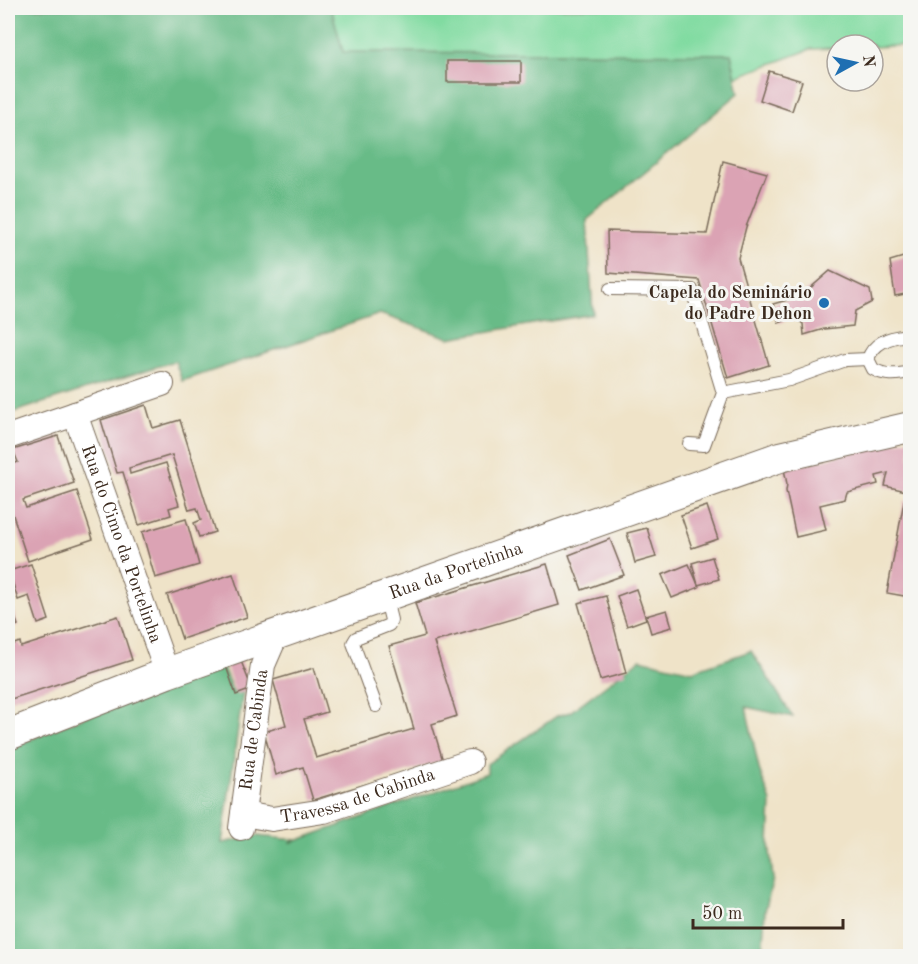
<svg xmlns="http://www.w3.org/2000/svg" width="918" height="964" viewBox="0 0 918 964" font-family="'Old Standard TT',serif">
	<rect width="100%" height="100%" fill="#f6f6f2"/>
	<filter id="ink" filterUnits="userSpaceOnUse"><feTurbulence type="fractalNoise" baseFrequency=".0167" numOctaves="2"/><feDisplacementMap in="SourceGraphic" scale="12" xChannelSelector="R" yChannelSelector="G"/><feConvolveMatrix kernelMatrix="1 2 1 2 8 2 1 2 1" color-interpolation-filters="sRGB"/></filter>
	<filter id="wash" filterUnits="userSpaceOnUse"><feTurbulence type="fractalNoise" baseFrequency=".008" numOctaves="4" result="noise"/><feDisplacementMap in="SourceGraphic" scale="24" xChannelSelector="R" yChannelSelector="G"/><feGaussianBlur stdDeviation="1.35" result="paint"/><feColorMatrix in="noise" values="0 0 0 0 0 0 0 0 0 0 0 0 0 0 0 0 0 1.4 0 .05"/><feComposite in="paint" operator="in"/></filter>
	<g filter="url(#wash)">
		<rect width="100%" height="100%" fill="#efe3c8"/>
		<polygon fill="#81dba1" stroke="#5e8260" stroke-width="1.5" points="331,8 910,8 910,45 873,47 873,45 837,45 837,48 811,49 736,77 731,54 343,52"/>
		<g fill="#68bb87" stroke="#527252" stroke-width="1.5">
			<polygon points="8,8 331,8 343,52 731,54 739,93 587,220 593,314 449,338 380,314 182,381 175,361 8,414"/>
			<polygon points="751,651 793,717 746,707 759,769 771,802 769,843 773,879 765,911 762,956 8,956 8,749 134,696 152,695 223,668 233,692 243,692 222,843 257,836 296,840 290,843 487,773 487,764 557,716 570,712 640,659 692,671"/>
		</g>
		<g id="blocks">
			<g fill="#dba3b4">
				<rect x="447" y="61" width="74" height="21"/>
				<polygon points="769,71 802,81 792,111 760,100"/>
				<polygon points="723,161 767,173 746,227 738,258 769,365 728,378 699,280 608,273 607,231 707,234"/>
				<polygon points="910,255 910,293 895,296 890,261"/>
				<polygon points="830,271 870,290 872,302 855,311 853,326 824,329 804,335 803,324 798,320 789,319 779,323 773,304 801,296"/>
				<polygon points="146,405 153,428 180,420 215,532 199,537 194,523 201,520 197,508 189,510 172,455 129,468 130,474 166,463 179,505 169,508 171,515 139,525 123,472 117,473 101,420"/>
				<polygon points="58,436 74,483 23,500 26,508 77,491 93,539 28,561 11,509 8,510 8,466 18,462 13,450"/>
				<polygon points="910,439 910,492 885,486 888,473 876,476 878,484 847,492 845,499 820,505 826,530 796,537 786,491 787,484 784,469"/>
				<polygon points="904,501 910,502 910,597 887,593"/>
				<polygon points="707,506 718,539 692,548 681,515"/>
				<polygon points="186,519 199,565 155,578 142,532"/>
				<polygon points="647,528 656,557 635,563 627,533"/>
				<polygon points="610,539 624,575 582,590 569,555"/>
				<polygon points="712,557 719,579 698,585 692,563"/>
				<polygon points="31,564 49,620 38,624 29,596 18,600 9,571"/>
				<polygon points="547,564 559,605 434,642 457,716 432,724 443,761 313,800 303,767 276,775 264,732 286,725 273,680 314,668 327,712 304,719 316,758 414,729 389,646 425,636 415,603"/>
				<polygon points="689,564 699,587 672,598 662,575"/>
				<polygon points="233,574 247,617 182,639 167,595"/>
				<polygon points="636,589 646,619 627,626 617,596"/>
				<polygon points="606,596 626,673 600,680 578,603"/>
				<polygon points="8,597 18,625 8,629"/>
				<polygon points="667,610 672,627 651,633 646,616"/>
				<polygon points="118,616 132,660 8,700 8,646 20,642 21,647"/>
				<polygon points="241,661 252,689 236,695 226,666"/>
			</g>
		</g>
	</g>
	<g filter="url(#ink)">
		<use href="#blocks" fill-opacity="0" stroke="#7a6b5a" stroke-width="1.5"/>
		<g fill="none" stroke-linecap="round" stroke-linejoin="round">
			<g stroke="#7a6b5a" stroke-width="14">
				<g id="service">
					<polyline points="610,289 692,290 723,393 704,445 689,444"/>
					<path d="M910 335C893 336 874 341 868 359L873 369C885 376 897 375 910 372"/>
					<polyline points="723,393 789,380 845,360 868,359"/>
					<polyline points="376,706 353,643 356,638 389,625 391,620 385,596"/>
				</g>
			</g>
			<g stroke="#7a6b5a" stroke-width="26">
				<g id="minor">
					<path id="s1" d="M75 414 167 673"/>
					<polyline points="8,437 162,384"/>
					<path id="s2" d="M243 814 272 819 324 811 470 762"/>
					<path id="s3" d="M241 828 263 665 276 635"/>
				</g>
			</g>
			<g stroke="#7a6b5a" stroke-width="32">
				<g id="tertiary">
					<path id="s4" d="M8 735 167 673 780 457 910 427"/>
				</g>
			</g>
			<use href="#service" stroke="#fff" stroke-width="12"/>
			<use href="#minor" stroke="#fff" stroke-width="24"/>
			<use href="#tertiary" stroke="#fff" stroke-width="30"/>
		</g>
	</g>
	<circle fill="#1f6fb2" stroke="#f6f6f2" stroke-width="2" cx="824" cy="303" r="6"/>
	<g text-anchor="middle" dominant-baseline="central" stroke-width="6" stroke-linejoin="round" paint-order="stroke">
		<g font-size="18" font-weight="bold" fill="#3b2a1e" stroke="#f6f6f2" text-anchor="end">
			<text x="812" y="293">Capela do Seminário<tspan x="812" dy="21">do Padre Dehon</tspan></text>
		</g>
		<g font-size="18" fill="#3b2a1e" stroke="#f6f6f2">
			<text stroke="none"><textPath href="#s1" startOffset="138">Rua do Cimo da Portelinha</textPath></text>
			<text stroke="none"><textPath href="#s4" startOffset="477">Rua da Portelinha</textPath></text>
			<text stroke="none"><textPath href="#s3" startOffset="99">Rua de Cabinda</textPath></text>
			<text stroke="none"><textPath href="#s2" startOffset="118">Travessa de Cabinda</textPath></text>
		</g>
	</g>
	<rect width="918" height="964" fill="none" stroke="#f6f6f2" stroke-width="30"/>
	<g transform="translate(855 63) rotate(82)"><circle r="28" fill="#f6f6f2" stroke="#aba49d" stroke-width="1.5"/>
	<path d="M0-4.5L10 22L0 15L-10 22Z" fill="#1f6fb2"/>
	<text y="-9" font-size="16" font-weight="bold" text-anchor="middle" fill="#3b2a1e">N</text>
	</g>
	<path d="M693 919v9h150v-9" fill="none" stroke="#3b2a1e" stroke-width="3"/>
	<text x="702" y="919" font-size="18" fill="#3b2a1e" stroke="#f6f6f2" stroke-width="4.5" paint-order="stroke">50 m</text>
</svg>
